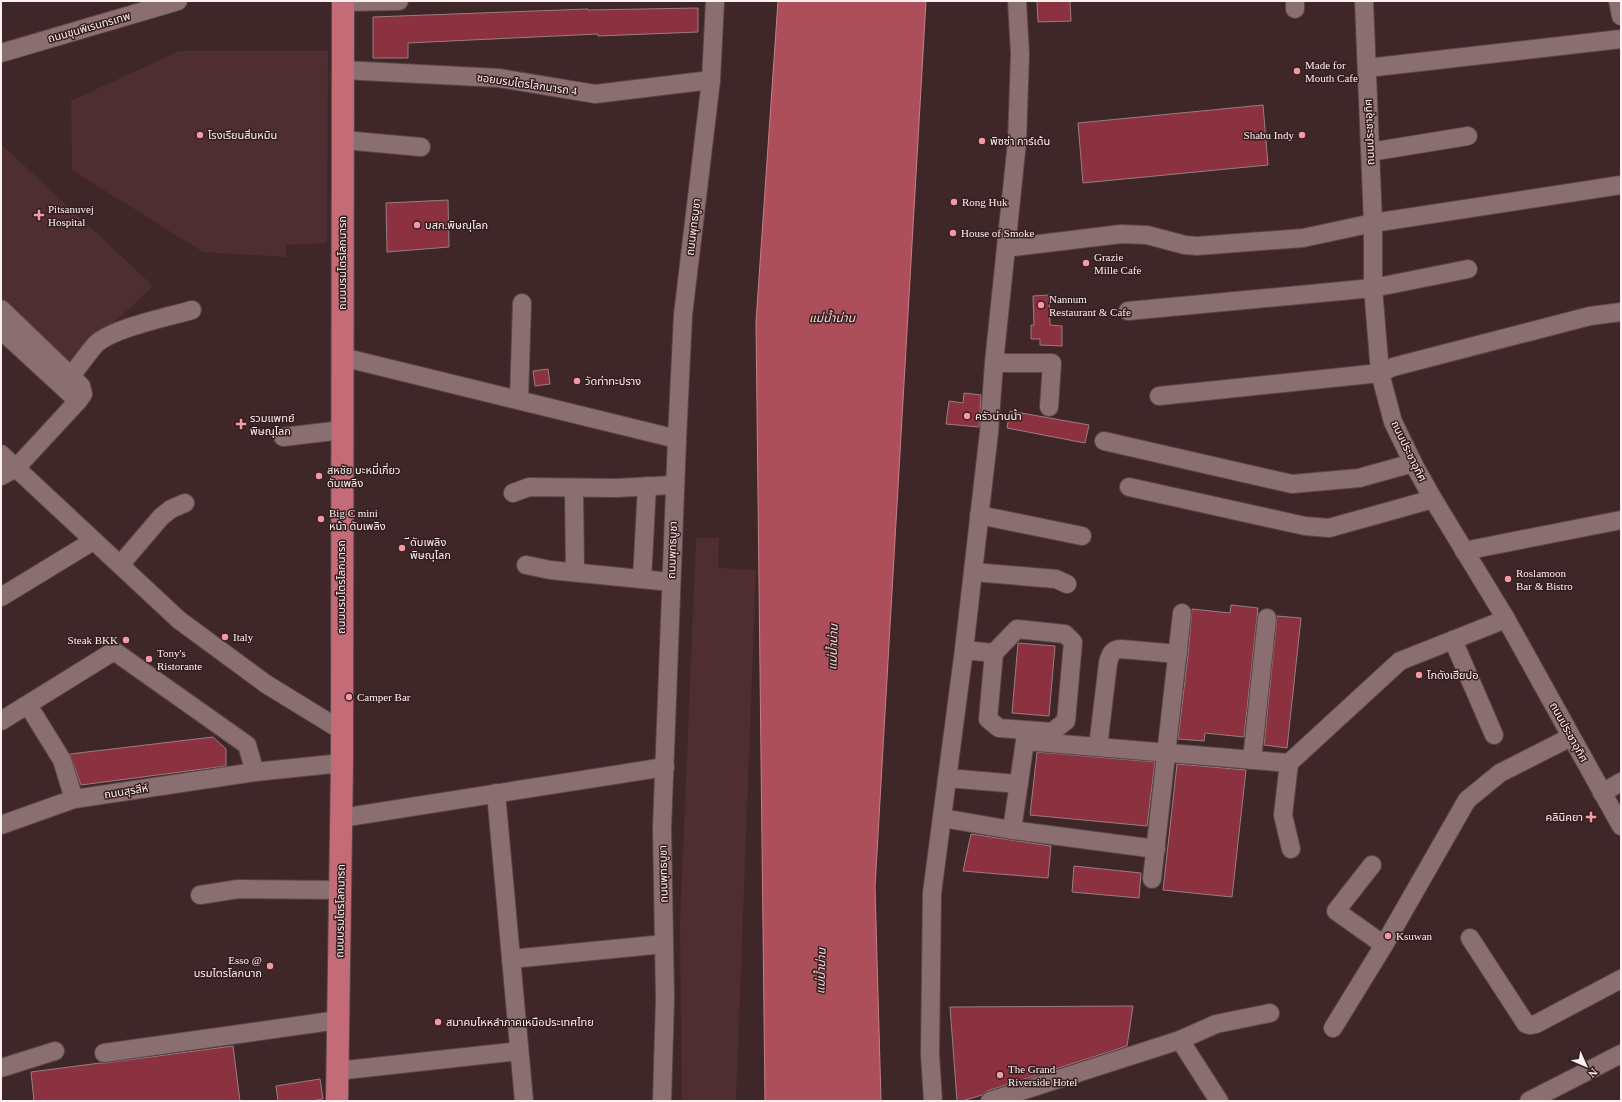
<svg xmlns="http://www.w3.org/2000/svg" width="1622" height="1102" viewBox="0 0 1622 1102" font-family="'Times New Roman','Noto Sans Thai',serif">
	<rect width="100%" height="100%" fill="#3f2729"/>
	<g fill="#4e2e31">
		<polygon points="179,51 328,51 327,243 286,245 286,257 203,252 72,170 71,101"/>
		<polygon points="1,144 153,286 54,379 1,329"/>
		<polygon points="696,538 719,538 718,568 756,570 736,1101 682,1101 680,925"/>
	</g>
	<polygon fill="#ad4f5b" stroke="#c57f88" points="778,1 926,1 875,887 881,1101 765,1101 756,322"/>
	<g fill="#8c313f" stroke="#9b7d7f">
		<polygon points="1037,1 1070,1 1071,21 1038,22"/>
		<polygon points="698,8 698,32 598,36 598,34 408,43 408,58 373,58 373,17 588,9 588,10"/>
		<polygon points="1263,105 1268,165 1083,183 1078,123"/>
		<polygon points="448,200 449,247 387,252 386,203"/>
		<polygon points="1049,295 1050,325 1062,326 1062,346 1040,345 1040,339 1031,339 1031,325 1034,325 1033,296"/>
		<polygon points="548,369 550,384 535,386 533,371"/>
		<polygon points="964,393 981,395 979,427 946,424 949,401 963,403"/>
		<polygon points="1010,411 1089,425 1085,443 1007,428"/>
		<polygon points="1231,605 1258,608 1244,737 1205,733 1204,741 1178,739 1188,655 1192,609 1230,613"/>
		<polygon points="1277,616 1301,618 1287,748 1264,745"/>
		<polygon points="1018,643 1055,646 1049,716 1012,713"/>
		<polygon points="213,737 226,749 226,766 81,785 70,754"/>
		<polygon points="1037,752 1155,762 1147,826 1030,815"/>
		<polygon points="1177,764 1246,770 1232,897 1163,890"/>
		<polygon points="971,834 1051,846 1048,878 963,871"/>
		<polygon points="1074,866 1141,873 1139,898 1072,892"/>
		<polygon points="1133,1006 1127,1046 987,1091 982,1095 962,1101 957,1101 950,1007"/>
		<polygon points="233,1046 240,1101 34,1101 31,1072 100,1063 105,1063"/>
		<polygon points="320,1079 323,1099 312,1101 278,1101 276,1086"/>
	</g>
	<g fill="none" stroke-linecap="round" stroke-linejoin="round">
		<g stroke="#594648" stroke-width="20">
			<g id="minor">
				<polyline points="1364,1 1373,223 1373,288 1380,373 1393,422 1413,463 1433,499 1506,619 1621,826"/>
				<polyline points="1618,1 1621,16"/>
				<polyline points="343,2 399,1"/>
				<polyline points="1295,9 1295,1"/>
				<polyline points="1,53 178,1"/>
				<polyline points="1367,68 1621,39"/>
				<polyline points="343,70 499,78 595,94 711,80"/>
				<polyline points="343,140 421,147"/>
				<polyline points="1370,152 1468,136"/>
				<polyline points="1006,248 1121,234 1147,235 1185,245 1197,246 1303,238 1373,223 1621,185"/>
				<polyline points="1,309 81,386 83,394 78,401 16,468 1,476"/>
				<polyline points="1128,311 1373,288 1468,269"/>
				<polyline points="1,330 78,401"/>
				<polyline points="342,357 677,439"/>
				<polyline points="994,363 1052,363 1049,407"/>
				<path d="M71 376C79 366 87 354 96 344 113 328 168 317 192 310"/>
				<polyline points="1159,396 1380,373 1393,367 1590,316 1621,312"/>
				<polyline points="519,400 522,303"/>
				<polyline points="283,437 342,430"/>
				<polyline points="1104,441 1292,484 1359,478 1413,463"/>
				<polyline points="1,454 179,620 266,684 341,730"/>
				<polyline points="1129,487 1305,526 1329,528 1433,499"/>
				<polyline points="574,488 575,572"/>
				<polyline points="513,493 529,487 616,488 674,485"/>
				<polyline points="979,515 1082,536"/>
				<polyline points="1464,551 1621,520"/>
				<polyline points="120,565 161,517 171,509 185,503"/>
				<polyline points="526,565 550,570 671,582"/>
				<polyline points="973,572 1056,579 1067,584"/>
				<polyline points="642,579 647,486"/>
				<polyline points="1,597 93,541"/>
				<polyline points="1453,640 1494,735"/>
				<polyline points="964,650 994,653 988,719 999,728 1052,732 1066,721 1073,642 1065,634 1017,629 994,653"/>
				<polyline points="28,705 62,760 74,799"/>
				<polyline points="1,721 114,651 247,745 255,772"/>
				<path d="M1098 747 1108 663C1110 655 1112 649 1121 649L1178 654"/>
				<polyline points="1252,760 1267,618"/>
				<polyline points="947,778 1019,784"/>
				<polyline points="496,793 524,1101"/>
				<polyline points="1602,793 1621,782"/>
				<polyline points="341,818 665,767"/>
				<polyline points="942,818 1012,830 1156,849"/>
				<polyline points="1,825 74,799 255,772 342,763"/>
				<polyline points="1012,830 1025,741 1289,763"/>
				<polyline points="1291,849 1283,815 1289,763 1400,661 1506,619"/>
				<polyline points="1372,865 1336,911 1384,945"/>
				<polyline points="1152,879 1182,613"/>
				<polyline points="200,895 238,889 340,890"/>
				<polyline points="1470,938 1526,1024 1530,1025 1536,1024 1621,979"/>
				<polyline points="511,959 664,944"/>
				<polyline points="1333,1028 1384,945 1467,800 1500,773 1571,737"/>
				<polyline points="1180,1040 1219,1101"/>
				<polyline points="104,1053 338,1020"/>
				<polyline points="1,1068 55,1051"/>
				<polyline points="337,1071 519,1051"/>
				<polyline points="662,1101 665,999 662,828 677,439 683,315 711,80 715,1"/>
				<polyline points="933,1101 930,1054 932,893 964,650 989,432 994,363 1017,142 1020,54 1017,1"/>
				<polyline points="990,1101 1180,1040 1216,1024 1270,1013"/>
				<polyline points="1529,1101 1621,1054"/>
			</g>
		</g>
		<g stroke="#594648" stroke-width="24">
			<polyline id="major" points="337,1101 342,763 343,1"/>
		</g>
		<use href="#minor" stroke="#8b6f70" stroke-width="18"/>
		<use href="#major" stroke="#c36c77" stroke-width="22"/>
	</g>
	<g fill="#f49aa2" stroke="#351e20" stroke-width="1.5">
		<circle cx="1297" cy="71" r="4"/>
		<circle cx="200" cy="135" r="4"/>
		<circle cx="1302" cy="135" r="4"/>
		<circle cx="982" cy="141" r="4"/>
		<circle cx="954" cy="202" r="4"/>
		<path d="M37 209h4v4h4v4h-4v4h-4v-4h-4v-4h4z"/>
		<circle cx="417" cy="225" r="4"/>
		<circle cx="953" cy="233" r="4"/>
		<circle cx="1086" cy="263" r="4"/>
		<circle cx="1041" cy="305" r="4"/>
		<circle cx="577" cy="381" r="4"/>
		<circle cx="967" cy="416" r="4"/>
		<path d="M239 418h4v4h4v4h-4v4h-4v-4h-4v-4h4z"/>
		<circle cx="319" cy="476" r="4"/>
		<circle cx="321" cy="519" r="4"/>
		<circle cx="402" cy="548" r="4"/>
		<circle cx="1508" cy="579" r="4"/>
		<circle cx="225" cy="637" r="4"/>
		<circle cx="126" cy="640" r="4"/>
		<circle cx="149" cy="659" r="4"/>
		<circle cx="1419" cy="675" r="4"/>
		<circle cx="349" cy="697" r="4"/>
		<path d="M1589 811h4v4h4v4h-4v4h-4v-4h-4v-4h4z"/>
		<circle cx="1388" cy="936" r="4"/>
		<circle cx="270" cy="966" r="4"/>
		<circle cx="438" cy="1022" r="4"/>
		<circle cx="1000" cy="1075" r="4"/>
	</g>
	<g text-anchor="middle" dominant-baseline="central" stroke-width="3" stroke-linejoin="round" paint-order="stroke">
		<g font-size="11" fill="#fdf0f1" stroke="#351e20">
			<text transform="translate(89 27) rotate(-16)">ถนนขุนพิเรนทรเทพ</text>
			<text transform="translate(527 84) rotate(8)">ซอยบรมไตรโลกนารถ 4</text>
			<text transform="translate(1369 132) rotate(-92)">ถนนประชาอุทิศ</text>
			<text transform="translate(693 227) rotate(-83)">ถนนพุทธบูชา</text>
			<text transform="translate(342 263) rotate(-90)">ถนนบรมไตรโลกนารถ</text>
			<text transform="translate(1409 451) rotate(64)">ถนนประชาอุทิศ</text>
			<text transform="translate(672 550) rotate(-88)">ถนนพุทธบูชา</text>
			<text transform="translate(341 587) rotate(-90)">ถนนบรมไตรโลกนารถ</text>
			<text transform="translate(1569 732) rotate(61)">ถนนประชาอุทิศ</text>
			<text transform="translate(126 791) rotate(-9)">ถนนสุรสีห์</text>
			<text transform="translate(663 874) rotate(-91)">ถนนพุทธบูชา</text>
			<text transform="translate(340 911) rotate(-89)">ถนนบรมไตรโลกนารถ</text>
		</g>
		<g font-size="11" fill="#fdf0f1" stroke="#351e20" text-anchor="start">
			<text x="1305" y="65">Made for<tspan x="1305" dy="13">Mouth Cafe</tspan></text>
			<text x="208" y="135">โรงเรียนสิ่นหมิน</text>
			<text x="1294" y="135" text-anchor="end">Shabu Indy</text>
			<text x="990" y="141">พิซซ่า การ์เด้น</text>
			<text x="962" y="202">Rong Huk</text>
			<text x="48" y="209">Pitsanuvej<tspan x="48" dy="13">Hospital</tspan></text>
			<text x="425" y="225">บสก.พิษณุโลก</text>
			<text x="961" y="233">House of Smoke</text>
			<text x="1094" y="257">Grazie<tspan x="1094" dy="13">Mille Cafe</tspan></text>
			<text x="1049" y="299">Nannum<tspan x="1049" dy="13">Restaurant &amp; Cafe</tspan></text>
			<text x="585" y="381">วัดท่าทะปราง</text>
			<text x="975" y="416">ครัวน่านน้ำ</text>
			<text x="250" y="418">รวมแพทย์<tspan x="250" dy="13">พิษณุโลก</tspan></text>
			<text x="327" y="470">สหชัย บะหมี่เกี่ยว<tspan x="327" dy="13">ดับเพลิง</tspan></text>
			<text x="329" y="513">Big C mini<tspan x="329" dy="13">หน้า ดับเพลิง</tspan></text>
			<text x="410" y="542">ีดับเพลิง<tspan x="410" dy="13">พิษณุโลก</tspan></text>
			<text x="1516" y="573">Roslamoon<tspan x="1516" dy="13">Bar &amp; Bistro</tspan></text>
			<text x="233" y="637">Italy</text>
			<text x="118" y="640" text-anchor="end">Steak BKK</text>
			<text x="157" y="653">Tony's<tspan x="157" dy="13">Ristorante</tspan></text>
			<text x="1427" y="675">โกดังเฮียปอ</text>
			<text x="357" y="697">Camper Bar</text>
			<text x="1583" y="817" text-anchor="end">คลินิคยา</text>
			<text x="1396" y="936">Ksuwan</text>
			<text x="262" y="960" text-anchor="end">Esso @<tspan x="262" dy="13">บรมไตรโลกนาถ</tspan></text>
			<text x="446" y="1022">สมาคมไหหลำภาคเหนือประเทศไทย</text>
			<text x="1008" y="1069">The Grand<tspan x="1008" dy="13">Riverside Hotel</tspan></text>
		</g>
		<g font-size="12" font-style="italic" fill="#f4d8da" stroke="#351e20">
			<text x="832" y="318">แม่น้ำน่าน</text>
			<text transform="translate(833 647) rotate(-88)">แม่น้ำน่าน</text>
			<text transform="translate(821 971) rotate(-88)">แม่น้ำน่าน</text>
		</g>
	</g>
	<rect width="1622" height="1102" fill="none" stroke="#fdf0f1" stroke-width="4"/>
	<g transform="translate(1586 1066) rotate(135)" stroke="#351e20" stroke-width="3" paint-order="stroke">
	<path d="M0-3L7 15L0 10L-7 15Z" fill="#fdf0f1"/>
	<text y="-6" font-size="11" font-weight="bold" text-anchor="middle" fill="#fdf0f1">N</text>
	</g>
</svg>
